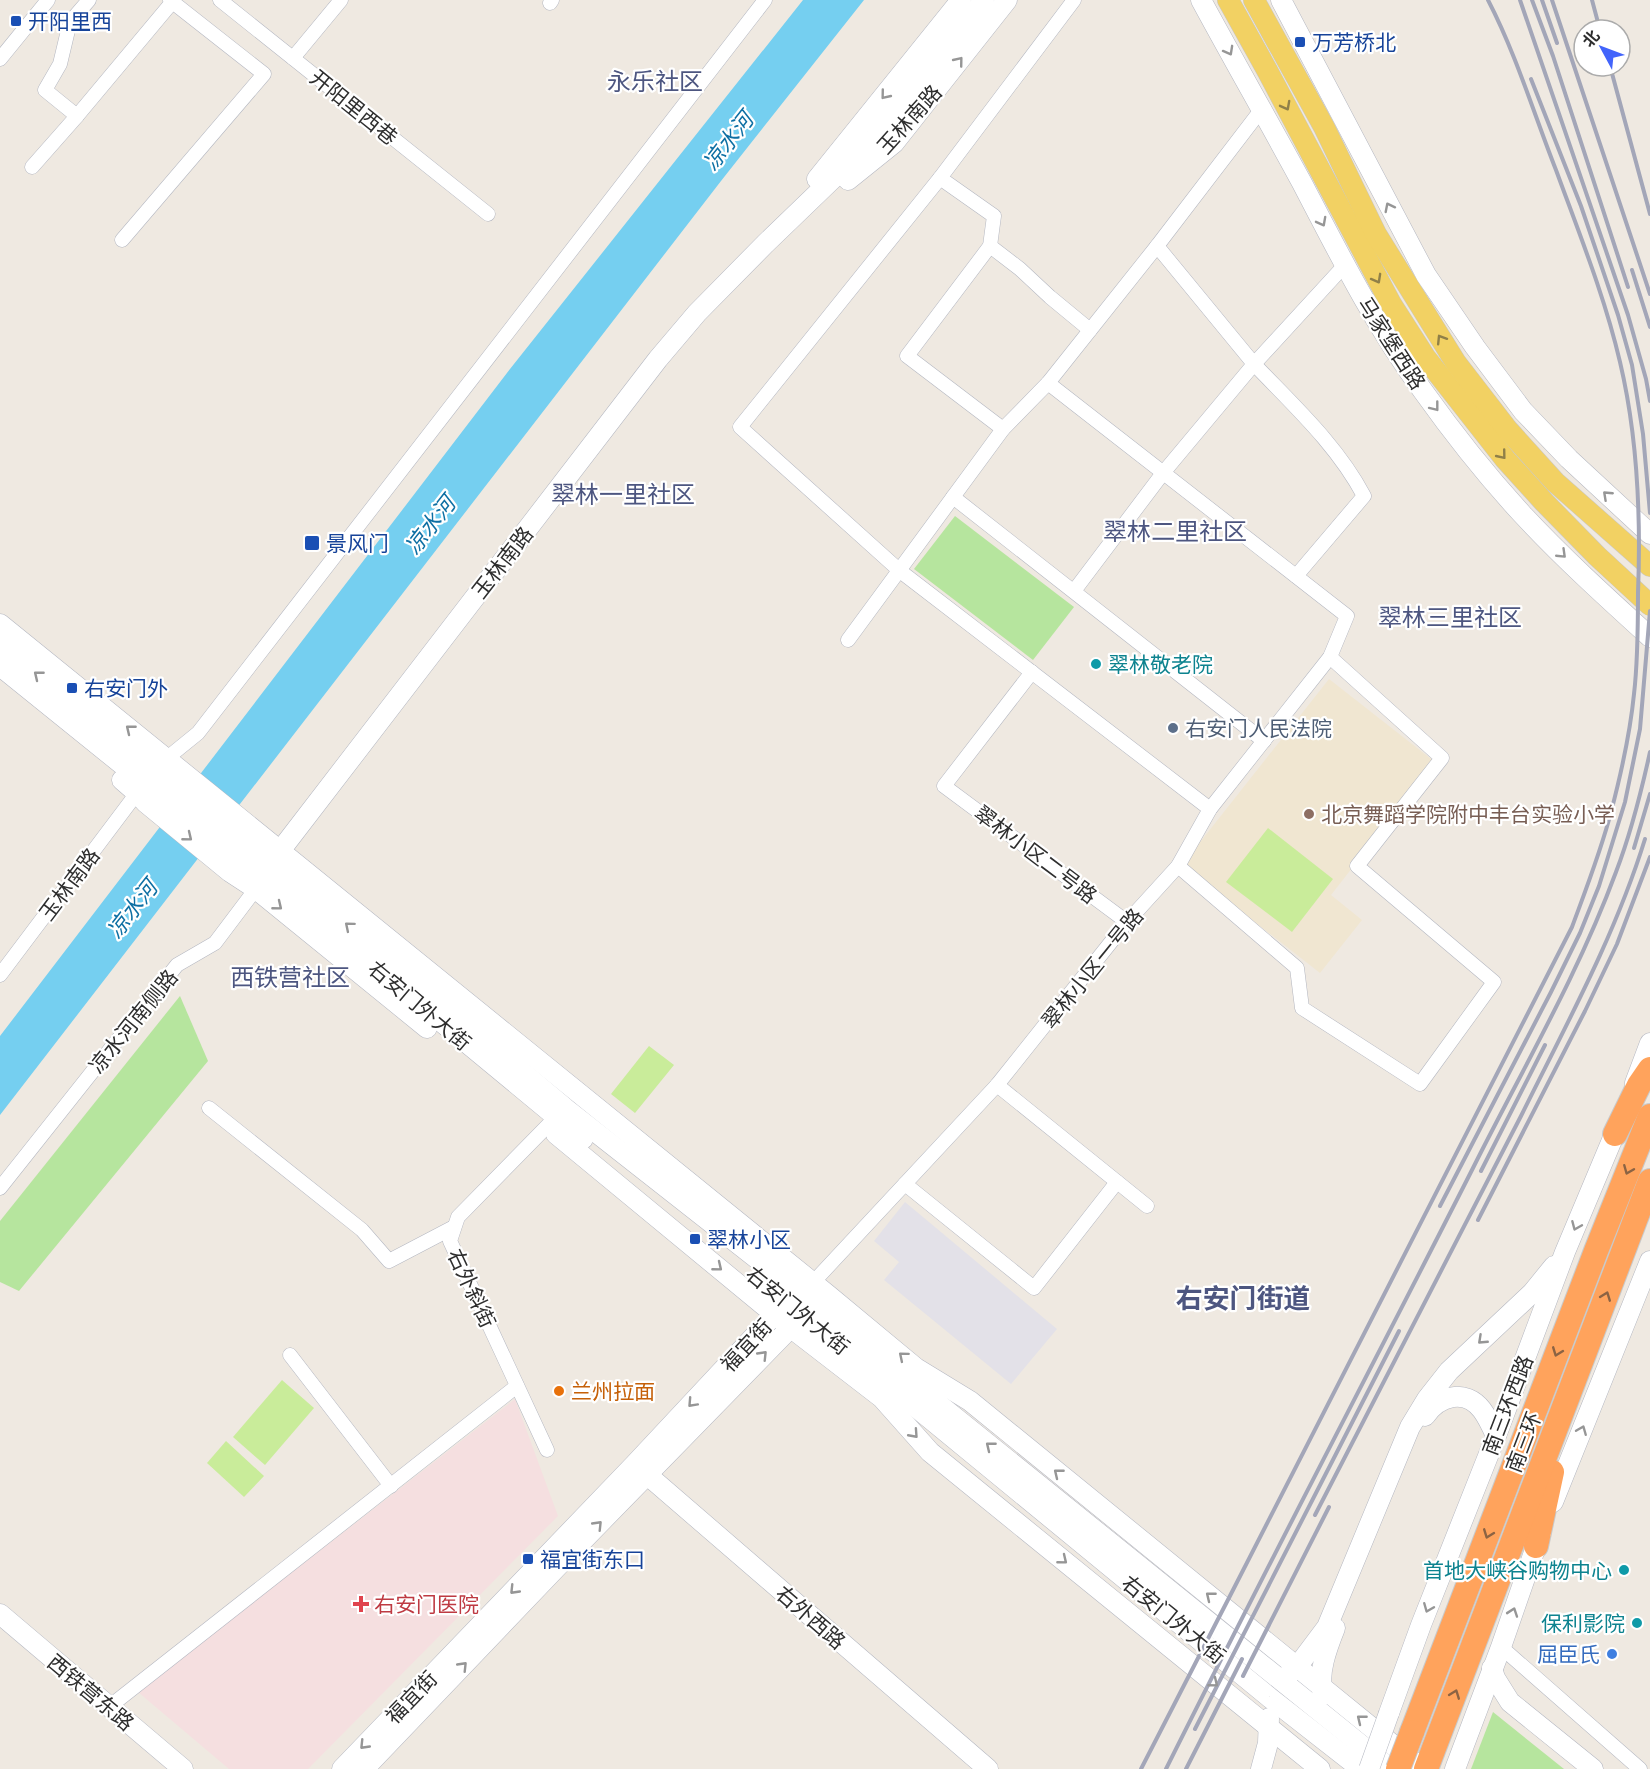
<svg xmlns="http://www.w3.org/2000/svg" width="1650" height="1769" viewBox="0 0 1650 1769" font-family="'Asap Condensed','Noto Sans SC',sans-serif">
	<rect width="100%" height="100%" fill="#efe9e1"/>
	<polygon fill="#e3e1e8" points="905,1202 1057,1329 1011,1384 884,1280 899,1262 874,1241"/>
	<polygon fill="#f0e6d1" points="1329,679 1435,762 1331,895 1362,920 1320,973 1182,865"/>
	<polygon fill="#f5dfe0" points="515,1399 558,1516 308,1769 229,1769 138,1692"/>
	<g fill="#b6e59e">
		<polygon points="955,516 1074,607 1033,660 914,569"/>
		<polygon points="180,996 208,1061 19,1291 0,1282 0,1221"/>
		<polygon points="1493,1712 1564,1769 1471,1769"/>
	</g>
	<g fill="#c9ec9a">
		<polygon points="1268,828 1333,879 1292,932 1226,882"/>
		<polygon points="649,1046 674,1065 635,1113 611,1094"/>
		<polygon points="282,1380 314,1408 265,1465 233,1437"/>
		<polygon points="226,1441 264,1476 244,1497 207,1463"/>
	</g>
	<polygon fill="#75cff0" points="803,0 864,0 721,181 0,1115 0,1036 510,369"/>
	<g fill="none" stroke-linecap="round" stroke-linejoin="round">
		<g stroke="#b4b7c1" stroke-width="15">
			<g id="street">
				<polyline points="220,0 488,214"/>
				<polyline points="1074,0 940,178 740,427 900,571 1210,809"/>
				<polyline points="550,3 552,0"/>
				<polyline points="293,58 341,0"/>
				<polyline points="0,59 48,0"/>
				<polyline points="77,116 174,0"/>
				<polyline points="32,167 77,116 45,90 60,64 70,22 89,0"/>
				<polyline points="940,178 994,216 990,246 907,356 1003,429"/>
				<polyline points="122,240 264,74 170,0"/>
				<polyline points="990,246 1020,269 1050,297 1090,330"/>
				<polyline points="1157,246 1254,364 1344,266"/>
				<polyline points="953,497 1264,741"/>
				<path d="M1074 591 1163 473 1254 364C1294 406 1337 445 1364 496L1296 576"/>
				<polyline points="848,640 1003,429 1048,383 1157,246 1261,110"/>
				<polyline points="1032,672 944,786 1127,922"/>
				<polyline points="166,759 198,733 765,0"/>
				<polyline points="1178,866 1297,968 1302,1008 1420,1084 1494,982 1357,866 1442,758 1330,657"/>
				<polyline points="0,975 137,793"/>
				<polyline points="997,1085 1147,1206"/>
				<polyline points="209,1108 362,1230 389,1261 454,1227"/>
				<polyline points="905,1184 1034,1288 1117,1182"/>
				<polyline points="0,1188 177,965 215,943 261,882"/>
				<polyline points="807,1289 997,1085 1127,922 1178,866 1210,809 1330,657 1347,616 1048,383"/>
				<polyline points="290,1355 391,1486"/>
				<polyline points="547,1450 450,1241 458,1217 561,1112"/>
				<polyline points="1501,1647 1640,1769"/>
				<polyline points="109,1707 517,1386"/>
			</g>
		</g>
		<g stroke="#b4b7c1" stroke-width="21">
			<g id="secondary">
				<path d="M1201 0C1234 61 1269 122 1302 183 1339 254 1375 326 1423 391 1453 433 1487 476 1522 514 1563 558 1606 597 1650 637"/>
				<polyline points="1281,0 1426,275 1475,347 1523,411 1569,459 1650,534"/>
				<polyline points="817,179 961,0"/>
				<polyline points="848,180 894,143 1007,0"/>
				<polyline points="0,624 828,1295 916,1368 970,1401 1414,1762"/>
				<polyline points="0,645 274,863 565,1108 802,1294 1391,1769"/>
				<polyline points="0,666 155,791 265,876 583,1139"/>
				<polyline points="122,780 137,793 146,803 230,872 256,889 427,1028"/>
				<polyline points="275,861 280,851 658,359 697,313 765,244 874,139 984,0"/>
				<polyline points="1635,1083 1650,1043"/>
				<polyline points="556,1134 790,1327 882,1398 930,1452 1320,1769"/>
				<polyline points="761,1280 1269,1697 1361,1769"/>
				<path d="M1425 1416C1439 1396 1465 1388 1482 1410 1488 1418 1492 1427 1496 1436"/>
				<polyline points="637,1466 988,1769"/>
				<polyline points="1553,1502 1650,1261"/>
				<polyline points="0,1614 183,1769"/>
				<polyline points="1492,1668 1495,1678 1510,1702 1593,1769"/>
				<polyline points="1288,1675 1297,1667 1327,1627 1410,1427 1427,1399 1449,1371 1532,1293 1554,1266"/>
				<path d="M1323 1695C1317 1674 1327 1648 1335 1628"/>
				<polyline points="1389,1713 1421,1625 1496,1436 1565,1252 1620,1121"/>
				<polyline points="342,1769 635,1464 775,1314 785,1309"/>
				<polyline points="364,1769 557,1567 799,1319"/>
				<polyline points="1261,1769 1268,1743 1269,1718"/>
				<polyline points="1455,1769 1501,1647 1541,1532"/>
			</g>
		</g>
		<g stroke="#c9c9c9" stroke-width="22">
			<g id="primary">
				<polyline points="1228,0 1268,72 1391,304 1425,357 1505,459 1544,502 1597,556 1650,605"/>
				<polyline points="1254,0 1324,127 1376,234 1456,363 1507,429 1555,482 1650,566"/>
			</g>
		</g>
		<g stroke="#c9c9c9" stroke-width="26">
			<g id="highway">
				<polyline points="1615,1134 1639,1085 1650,1069"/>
				<polyline points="1536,1546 1552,1472"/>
				<polyline points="1412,1732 1596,1251 1650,1116"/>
				<polyline points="1426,1769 1650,1181"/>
			</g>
		</g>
		<use href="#street" stroke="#fff" stroke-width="14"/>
		<use href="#secondary" stroke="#fff" stroke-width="20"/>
		<use href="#primary" stroke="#f2d163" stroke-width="21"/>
		<use href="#highway" stroke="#ffa35c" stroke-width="24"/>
		<g stroke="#a3a6b8" stroke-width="4">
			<polyline points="1520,0 1628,315 1646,379 1650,401"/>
			<polyline points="1532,0 1553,56 1628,287"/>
			<polyline points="1542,0 1557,43"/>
			<polyline points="1552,0 1650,294"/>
			<polyline points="1592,0 1600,30"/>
			<polyline points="1610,66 1650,214"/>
			<polyline points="1531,79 1581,206 1618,315 1632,365 1643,434 1650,513"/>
			<polyline points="1632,270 1650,327"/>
			<polyline points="1634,848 1650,794"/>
			<polyline points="1481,1171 1545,1045"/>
			<polyline points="1440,1206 1551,992 1580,933 1599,886 1625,802 1640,729 1650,611"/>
			<polyline points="1478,1220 1585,1011 1617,944 1650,857"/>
			<path d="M1315 1515C1384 1382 1453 1249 1521 1116 1566 1025 1615 936 1645 839"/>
			<polyline points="1243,1676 1329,1507"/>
			<polyline points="1195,1729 1399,1331"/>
			<path d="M1141 1769 1233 1590 1572 927C1586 889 1601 851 1611 812 1621 774 1630 734 1634 694 1638 660 1638 627 1638 593 1641 516 1638 438 1620 362 1605 297 1579 233 1556 170 1534 114 1516 54 1488 0"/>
			<path d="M1166 1769C1266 1568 1371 1369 1473 1168 1522 1070 1578 975 1616 872 1631 833 1641 793 1650 752"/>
			<polyline points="1186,1769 1242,1659"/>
		</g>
		<g stroke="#b4b7c1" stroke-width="21" stroke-linecap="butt">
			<polyline id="secondary-bridge" points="1369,1769 1389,1713"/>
		</g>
		<g stroke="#c9c9c9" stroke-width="26" stroke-linecap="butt">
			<polyline id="highway-bridge" points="1398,1769 1412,1732"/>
		</g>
		<use href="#secondary-bridge" stroke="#fff" stroke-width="20"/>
		<use href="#highway-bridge" stroke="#ffa35c" stroke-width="24"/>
	</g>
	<defs><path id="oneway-chevron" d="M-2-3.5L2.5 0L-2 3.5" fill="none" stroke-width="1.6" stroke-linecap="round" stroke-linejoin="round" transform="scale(1.5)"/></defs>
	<g stroke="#969696">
		<use href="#oneway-chevron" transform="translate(1229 51) rotate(61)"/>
		<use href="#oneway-chevron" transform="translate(959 61) rotate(-51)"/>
		<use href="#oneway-chevron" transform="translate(885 95) rotate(129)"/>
		<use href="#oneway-chevron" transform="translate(1389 207) rotate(-117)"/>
		<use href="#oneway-chevron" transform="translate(1322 222) rotate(62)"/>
		<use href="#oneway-chevron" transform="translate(1435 407) rotate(52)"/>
		<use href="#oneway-chevron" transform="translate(1607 495) rotate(-137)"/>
		<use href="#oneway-chevron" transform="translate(1562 554) rotate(44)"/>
		<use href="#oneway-chevron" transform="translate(38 675) rotate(-141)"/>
		<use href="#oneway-chevron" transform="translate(130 729) rotate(-141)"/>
		<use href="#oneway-chevron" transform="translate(188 837) rotate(39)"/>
		<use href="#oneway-chevron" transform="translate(278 906) rotate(39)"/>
		<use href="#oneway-chevron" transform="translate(349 926) rotate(-140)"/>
		<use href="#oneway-chevron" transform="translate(1576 1226) rotate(113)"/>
		<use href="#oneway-chevron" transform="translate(718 1267) rotate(39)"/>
		<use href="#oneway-chevron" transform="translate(1482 1340) rotate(137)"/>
		<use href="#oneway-chevron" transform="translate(763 1355) rotate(-46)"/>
		<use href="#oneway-chevron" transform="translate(903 1356) rotate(-140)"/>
		<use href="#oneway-chevron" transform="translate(692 1403) rotate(133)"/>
		<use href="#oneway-chevron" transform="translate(1582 1430) rotate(-68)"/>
		<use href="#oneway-chevron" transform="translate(914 1434) rotate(48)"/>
		<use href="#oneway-chevron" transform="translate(990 1446) rotate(-141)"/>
		<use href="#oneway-chevron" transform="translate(1058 1473) rotate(-141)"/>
		<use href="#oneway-chevron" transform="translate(598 1525) rotate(-46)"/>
		<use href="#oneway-chevron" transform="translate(1063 1560) rotate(39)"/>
		<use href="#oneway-chevron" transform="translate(514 1590) rotate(134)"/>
		<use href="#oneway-chevron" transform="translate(1210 1596) rotate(-141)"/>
		<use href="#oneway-chevron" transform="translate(1428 1608) rotate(112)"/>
		<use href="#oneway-chevron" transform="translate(1513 1612) rotate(-71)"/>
		<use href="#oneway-chevron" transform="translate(463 1666) rotate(-46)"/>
		<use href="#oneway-chevron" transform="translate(1214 1683) rotate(39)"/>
		<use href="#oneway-chevron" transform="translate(1361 1719) rotate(-141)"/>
		<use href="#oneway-chevron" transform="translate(364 1745) rotate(134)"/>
	</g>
	<g stroke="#908048">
		<use href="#oneway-chevron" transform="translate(1286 106) rotate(62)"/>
		<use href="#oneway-chevron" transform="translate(1377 279) rotate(61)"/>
		<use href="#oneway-chevron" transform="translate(1441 339) rotate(-122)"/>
		<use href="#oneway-chevron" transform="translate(1502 455) rotate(51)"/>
	</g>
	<g stroke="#8c6343">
		<use href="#oneway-chevron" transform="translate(1628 1170) rotate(112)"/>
		<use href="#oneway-chevron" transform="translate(1606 1296) rotate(-69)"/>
		<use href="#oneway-chevron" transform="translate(1557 1352) rotate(111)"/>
		<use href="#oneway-chevron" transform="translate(1488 1534) rotate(111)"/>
		<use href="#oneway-chevron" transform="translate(1455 1694) rotate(-69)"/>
	</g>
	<g fill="#1a4fb4" stroke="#fff" stroke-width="2">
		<rect x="10" y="15" width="12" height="12" rx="3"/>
		<rect x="1294" y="36" width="12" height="12" rx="3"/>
		<rect x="304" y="535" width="16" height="16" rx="3"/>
		<rect x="66" y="682" width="12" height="12" rx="3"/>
		<rect x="689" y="1233" width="12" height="12" rx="3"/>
		<rect x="522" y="1553" width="12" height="12" rx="3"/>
	</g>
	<g fill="#0f9aa8" stroke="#fff" stroke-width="2">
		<circle cx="1096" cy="664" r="6"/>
		<circle cx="1624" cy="1570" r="6"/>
		<circle cx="1637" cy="1623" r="6"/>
	</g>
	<circle fill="#5c6f8a" stroke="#fff" stroke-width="2" cx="1173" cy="728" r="6"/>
	<circle fill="#8d6e63" stroke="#fff" stroke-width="2" cx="1309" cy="814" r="6"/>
	<circle fill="#e8710a" stroke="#fff" stroke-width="2" cx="559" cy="1391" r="6"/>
	<path fill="#e0444e" stroke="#fff" stroke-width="2" d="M358 1595h6v6h6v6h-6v6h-6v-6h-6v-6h6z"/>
	<circle fill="#3f7fe0" stroke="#fff" stroke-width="2" cx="1612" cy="1654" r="6"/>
	<g text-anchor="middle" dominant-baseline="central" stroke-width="4.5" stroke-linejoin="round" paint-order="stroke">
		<g font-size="21" fill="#164399" stroke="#fff" text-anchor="start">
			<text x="28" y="21">开阳里西</text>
			<text x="1312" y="42">万芳桥北</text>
			<text x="326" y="543">景风门</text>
			<text x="84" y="688">右安门外</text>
			<text x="707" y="1239">翠林小区</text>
			<text x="540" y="1559">福宜街东口</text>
		</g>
		<g font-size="21" fill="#2e2e2e" stroke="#fff">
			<text transform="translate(354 107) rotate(39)">开阳里西巷</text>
			<text transform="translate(909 119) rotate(-48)">玉林南路</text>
			<text transform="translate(1392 343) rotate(57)">马家堡西路</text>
			<text transform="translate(502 562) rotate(-52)">玉林南路</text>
			<text transform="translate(1036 854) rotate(37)">翠林小区二号路</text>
			<text transform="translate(69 884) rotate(-53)">玉林南路</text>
			<text transform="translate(1092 968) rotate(-51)">翠林小区一号路</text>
			<text transform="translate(420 1005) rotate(40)">右安门外大街</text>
			<text transform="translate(133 1021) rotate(-51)">凉水河南侧路</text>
			<text transform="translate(472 1288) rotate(65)">右外斜街</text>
			<text transform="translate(798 1310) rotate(39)">右安门外大街</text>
			<text transform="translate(746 1345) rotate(-47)">福宜街</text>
			<text transform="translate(1507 1405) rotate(-69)">南三环西路</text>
			<text transform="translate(1523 1442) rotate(-69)">南三环</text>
			<text transform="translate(811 1617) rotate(41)">右外西路</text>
			<text transform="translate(1174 1619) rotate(39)">右安门外大街</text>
			<text transform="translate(91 1692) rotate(40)">西铁营东路</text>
			<text transform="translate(411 1697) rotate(-46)">福宜街</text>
		</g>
		<g font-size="21" fill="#0d838f" stroke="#fff" text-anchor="end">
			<text x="1108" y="664" text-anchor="start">翠林敬老院</text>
			<text x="1612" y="1570">首地大峡谷购物中心</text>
			<text x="1625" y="1623">保利影院</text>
		</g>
		<g font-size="21" fill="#4e5e75" stroke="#fff" text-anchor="start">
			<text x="1185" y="728">右安门人民法院</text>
		</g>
		<g font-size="21" fill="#785e54" stroke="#fff" text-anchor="start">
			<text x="1321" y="814">北京舞蹈学院附中丰台实验小学</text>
		</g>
		<g font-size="21" fill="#c56008" stroke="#fff" text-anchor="start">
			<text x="571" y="1391">兰州拉面</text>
		</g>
		<g font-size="21" fill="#be3a42" stroke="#fff" text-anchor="start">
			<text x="374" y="1604">右安门医院</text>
		</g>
		<g font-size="21" fill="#366cbe" stroke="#fff" text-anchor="end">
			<text x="1600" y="1654">屈臣氏</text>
		</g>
		<g font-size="22" font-style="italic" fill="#0d6fa3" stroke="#fff">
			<text transform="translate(728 141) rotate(-52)">凉水河</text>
			<text transform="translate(430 525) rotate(-52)">凉水河</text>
			<text transform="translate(132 909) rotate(-52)">凉水河</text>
		</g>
		<g font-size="24" fill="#4d5680" stroke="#fff">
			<text x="655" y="81">永乐社区</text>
			<text x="623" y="494">翠林一里社区</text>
			<text x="1175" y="531">翠林二里社区</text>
			<text x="1450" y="617">翠林三里社区</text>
			<text x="290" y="977">西铁营社区</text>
		</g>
		<g font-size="27" font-weight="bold" fill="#4d5680" stroke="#fff">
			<text x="1243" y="1298">右安门街道</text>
		</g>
	</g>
	<g transform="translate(1602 48) rotate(311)"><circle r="28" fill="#ffffff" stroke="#ababab" stroke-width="1.5"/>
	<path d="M0-4.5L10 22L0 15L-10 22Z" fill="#4264fb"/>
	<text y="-9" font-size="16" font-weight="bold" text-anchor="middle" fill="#2e2e2e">北</text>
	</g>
</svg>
